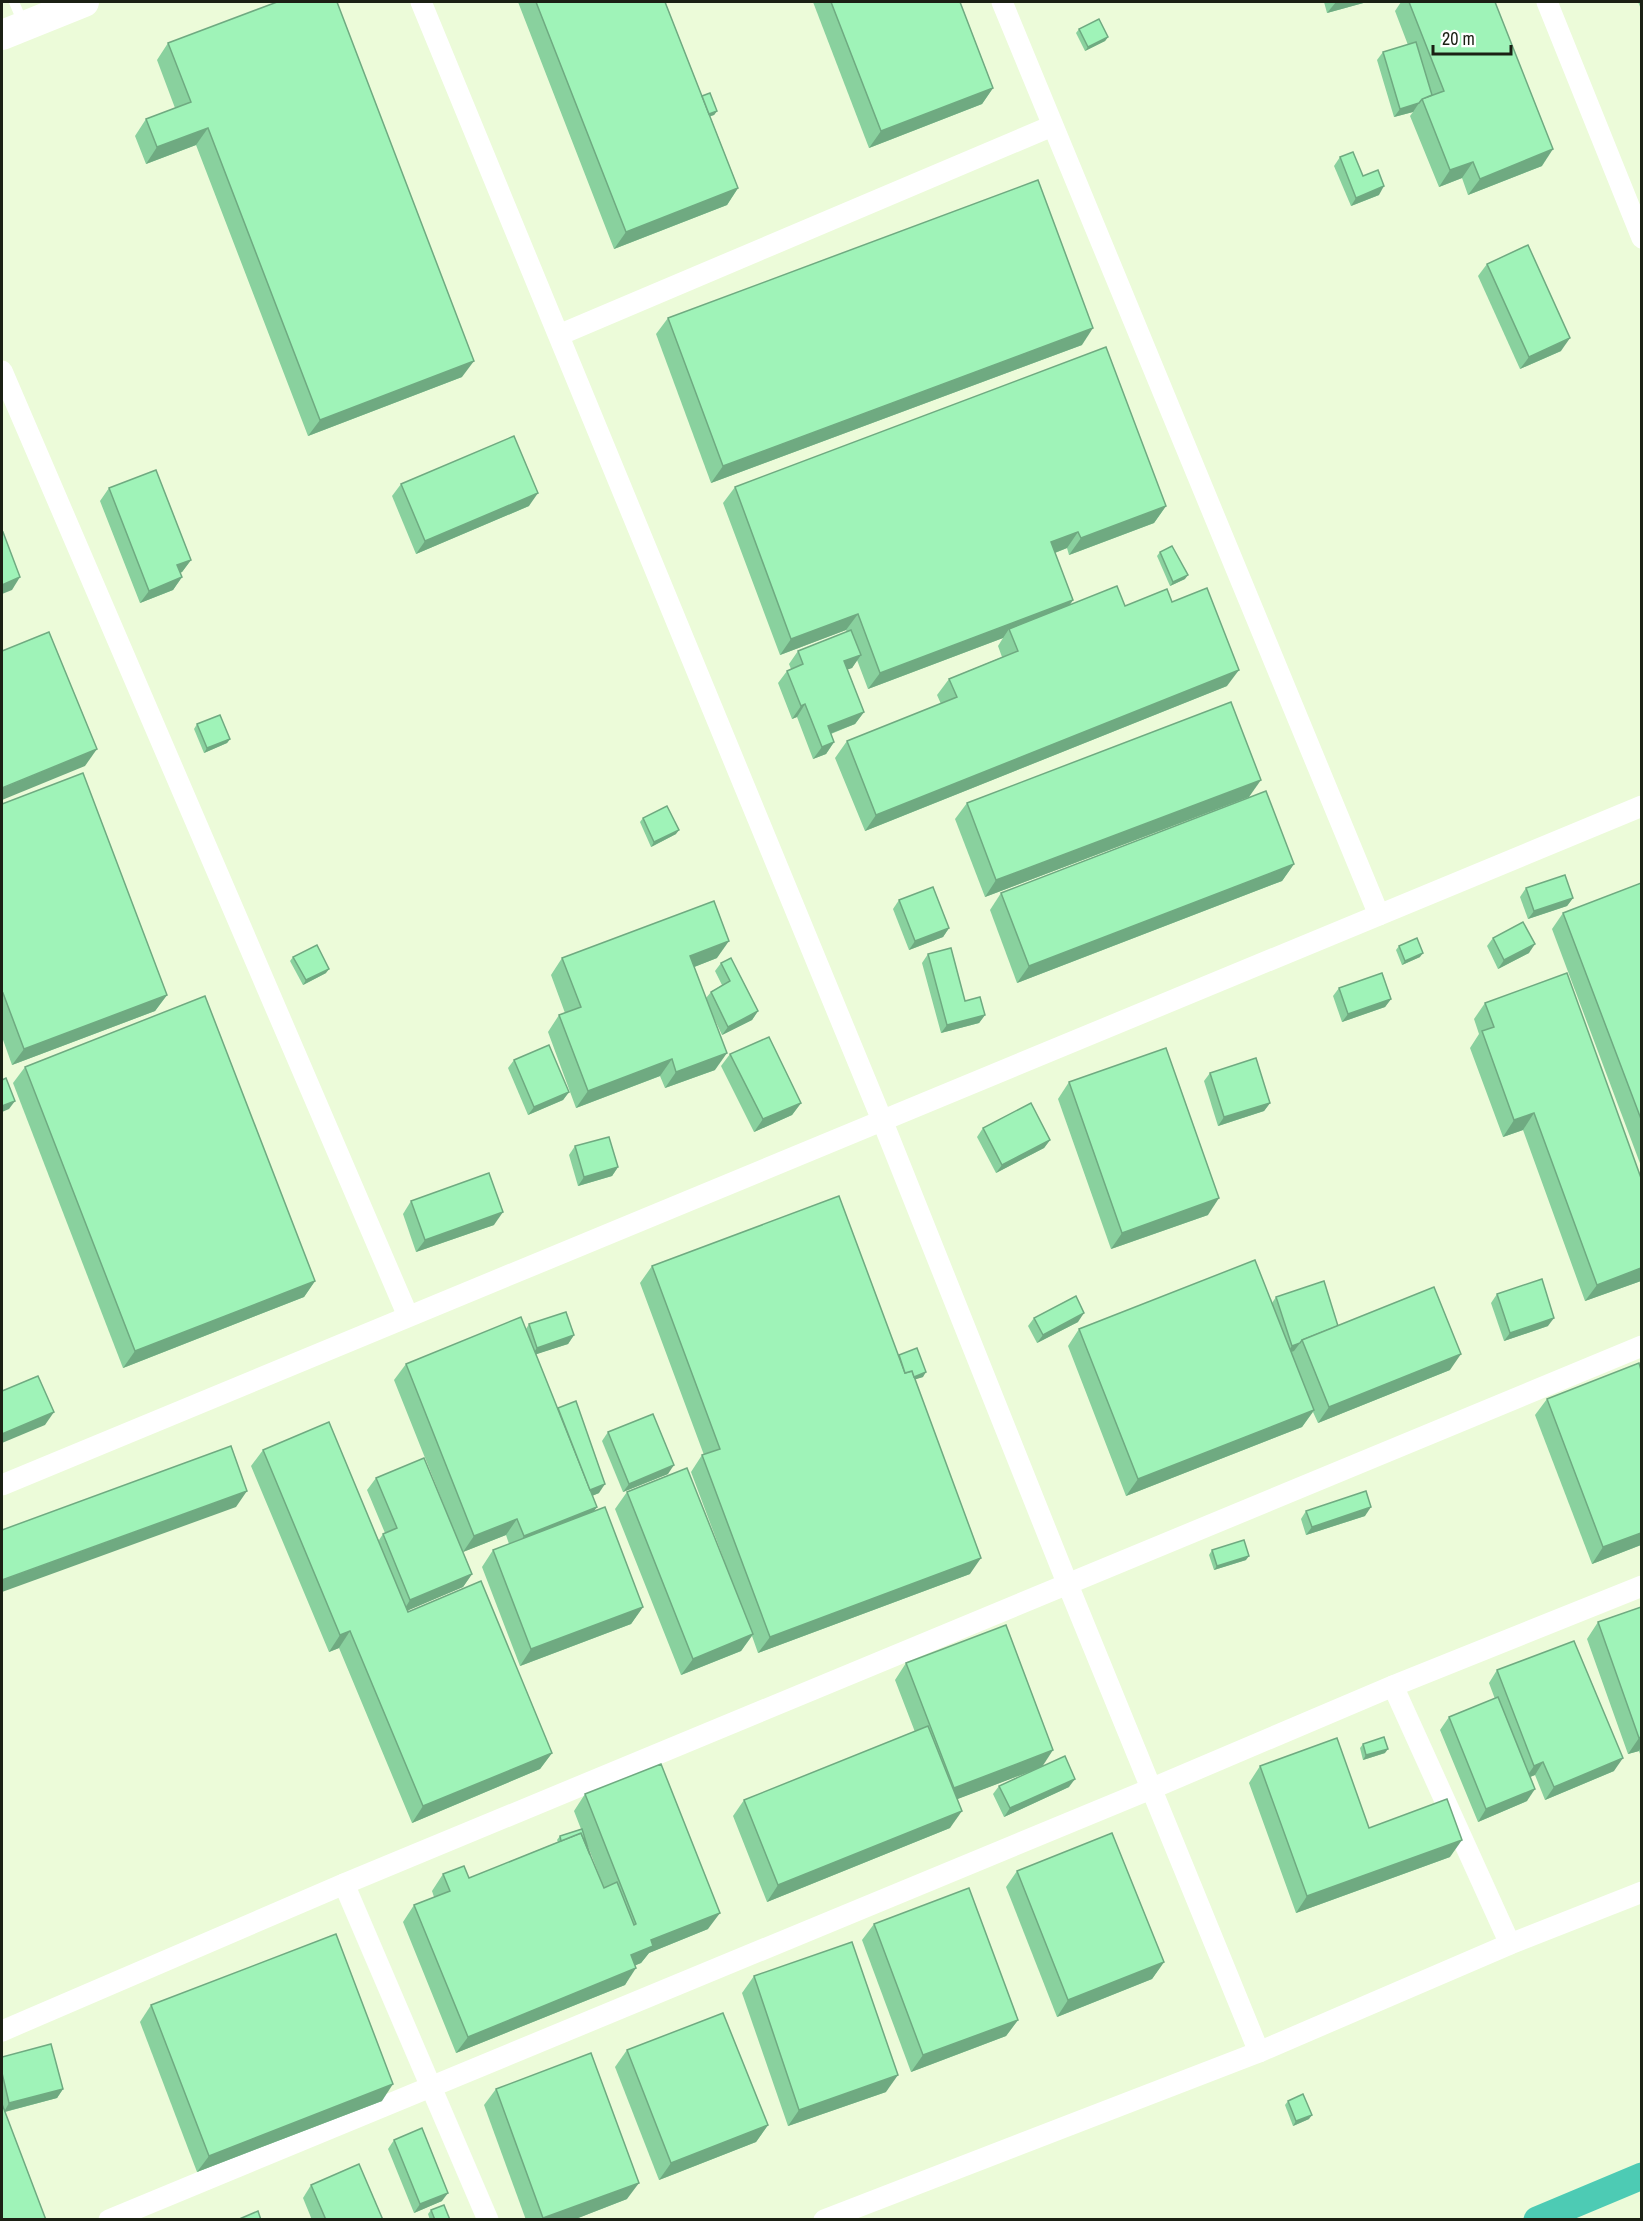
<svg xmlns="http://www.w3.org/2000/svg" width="1643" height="2221" viewBox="0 0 1643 2221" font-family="'Archivo Narrow',sans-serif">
	<rect width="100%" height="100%" fill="#ecfbd9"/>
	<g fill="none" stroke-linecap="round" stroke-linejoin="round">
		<polyline stroke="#4dcbb4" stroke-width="27" points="1537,2220 1642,2176"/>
		<polyline stroke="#fff" stroke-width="10" points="14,2 23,23"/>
		<g stroke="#fff" stroke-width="21">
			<polyline points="421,2 882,1120 1068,1585 1259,2052"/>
			<polyline points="1002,2 1379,915"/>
			<polyline points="1547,2 1642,238"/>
			<polyline points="559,335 1052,126"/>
			<polyline points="2,371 408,1316"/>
			<polyline points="2,1485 1642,806"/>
			<polyline points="1393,1686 1510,1944"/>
			<polyline points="344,1884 488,2220"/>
			<polyline points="2,2031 344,1884 1642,1346"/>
			<polyline points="109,2220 1153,1788 1393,1686 1642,1586"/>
			<polyline points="824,2220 1259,2052 1510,1944 1642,1892"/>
		</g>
		<polyline stroke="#fff" stroke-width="30" points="2,35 84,2"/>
	</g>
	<g fill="#89d19e" fill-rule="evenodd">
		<polygon points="518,2 665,2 702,96 717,111 714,115 710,116 738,188 727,205 614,249"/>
		<polygon points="813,2 960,2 993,88 982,104 869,148"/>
		<polygon points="1324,2 1367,2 1327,13"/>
		<polygon points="1401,2 1495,2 1542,166 1468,195 1462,178 1439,187 1410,116 1413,112 1394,117 1377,60 1383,52 1408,45 1395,11"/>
		<polygon points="1638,2 1641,2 1641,9"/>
		<polygon points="1079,29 1108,37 1105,41 1085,51 1076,33"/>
		<polygon points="168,43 462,377 308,436 196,145 146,164 135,136 146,119 175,108 157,60"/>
		<polygon points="1340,157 1363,176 1379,195 1351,206 1334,166"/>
		<polygon points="1487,264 1561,351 1520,369 1478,276"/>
		<polygon points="668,318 1082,345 711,483 656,334"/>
		<polygon points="401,484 529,506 416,554 392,496"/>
		<polygon points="735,487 1166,506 1154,523 1069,555 1067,548 1055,553 1073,600 1069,606 1125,606 1172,602 1227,686 865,831 835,758 847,741 941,704 937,695 949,679 1002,657 998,646 1003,638 868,689 857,660 852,668 847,669 864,712 855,724 831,734 834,742 826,754 813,759 797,717 792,719 778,683 787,671 791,669 789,664 798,651 847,632 846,630 780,655 723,503"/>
		<polygon points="109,488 191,560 182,572 180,573 182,577 173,590 140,603 100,501"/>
		<polygon points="1160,552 1185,579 1170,586 1157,556"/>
		<polygon points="197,724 230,739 227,743 204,753 194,729"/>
		<polygon points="1249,797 985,897 955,819 967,803"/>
		<polygon points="2,804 167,995 155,1011 12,1065 2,1037"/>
		<polygon points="643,818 676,834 651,847 640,822"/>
		<polygon points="1294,864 1282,881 1017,983 990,910 1001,893"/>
		<polygon points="1641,883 1641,1166 1552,929 1563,913"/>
		<polygon points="1526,888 1573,898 1567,906 1528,919 1520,897"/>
		<polygon points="899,900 949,928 943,937 909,950 893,909"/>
		<polygon points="1493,938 1529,953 1498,969 1487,946"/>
		<polygon points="1399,946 1420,957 1402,965 1396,950"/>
		<polygon points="928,954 965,1001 985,1015 979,1023 941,1033 922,963"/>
		<polygon points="293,957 326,973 303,985 290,961"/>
		<polygon points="562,958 717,958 694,967 706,998 711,992 722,985 715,971 721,963 758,1011 752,1020 722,1035 714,1018 715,1070 665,1088 660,1076 576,1108 548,1032 559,1015 565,1013 551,975"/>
		<polygon points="1339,988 1391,999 1385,1007 1342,1022 1333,996"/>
		<polygon points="1485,1003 1641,1178 1641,1281 1585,1301 1523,1130 1503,1137 1470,1048 1479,1034 1474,1019"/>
		<polygon points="730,1054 801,1103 792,1115 754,1132 721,1066"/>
		<polygon points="514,1060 569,1092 563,1100 528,1115 508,1068"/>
		<polygon points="25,1067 315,1281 304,1297 123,1368 13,1083"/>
		<polygon points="1210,1073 1270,1103 1264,1111 1218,1126 1204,1081"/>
		<polygon points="1069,1082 1208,1215 1111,1249 1058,1099"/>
		<polygon points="983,1128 1050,1140 1044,1148 996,1173 977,1137"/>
		<polygon points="575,1146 618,1167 612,1176 578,1186 569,1155"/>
		<polygon points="411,1201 494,1225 416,1252 403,1214"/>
		<polygon points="652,1266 899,1355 923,1377 915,1379 970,1574 758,1653 752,1636 741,1651 681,1675 615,1509 627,1492 724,1560 691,1472 702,1455 704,1455 640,1283"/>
		<polygon points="1497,1294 1548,1326 1504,1341 1491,1303"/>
		<polygon points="1276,1297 1338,1326 1450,1370 1318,1423 1313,1412 1302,1427 1126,1496 1068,1346 1079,1329 1272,1303"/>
		<polygon points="1034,1318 1078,1322 1037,1343 1028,1326"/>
		<polygon points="529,1324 574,1335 568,1344 536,1354 557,1408 599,1493 592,1496 594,1511 643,1607 631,1624 520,1666 482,1567 493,1550 509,1544 506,1535 463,1552 472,1574 463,1587 408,1610 552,1753 540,1769 412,1823 339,1648 329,1652 251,1466 263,1450 379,1540 383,1534 385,1533 367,1490 376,1478 445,1508 394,1380 406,1364 526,1329"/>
		<polygon points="1547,1399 1641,1545 1592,1564 1535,1415"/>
		<polygon points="608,1432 668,1474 623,1492 602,1441"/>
		<polygon points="1306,1511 1365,1516 1306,1535 1301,1519"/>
		<polygon points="1212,1550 1246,1560 1214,1570 1209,1555"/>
		<polygon points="1641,1607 1641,1757 1639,1751 1628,1754 1587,1639 1598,1622"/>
		<polygon points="906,1663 1069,1787 1004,1817 993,1794 999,1786 1031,1771 957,1799 950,1828 767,1902 733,1816 744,1800 915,1732 895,1680"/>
		<polygon points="1497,1670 1614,1771 1545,1800 1535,1775 1530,1777 1527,1801 1478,1822 1440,1730 1449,1717 1495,1699 1489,1683"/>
		<polygon points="1363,1744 1385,1753 1363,1760 1360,1748"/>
		<polygon points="1260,1766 1369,1828 1450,1857 1296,1913 1249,1783"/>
		<path d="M585 1794 708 1929 649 1953 641 1963 635 1965 625 1985 456 2053 403 1922 414 1905 434 1897 432 1891 443 1874 469 1878 558 1842 557 1840 560 1836 581 1829 574 1811ZM587 1844 604 1888 590 1855Z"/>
		<polygon points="1017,1871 1164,1962 1152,1979 1057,2017 1006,1887"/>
		<polygon points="874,1924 1018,2020 1006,2036 911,2072 862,1940"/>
		<polygon points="754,1976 886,2092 788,2126 742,1993"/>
		<polygon points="151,2005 382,2101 197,2172 140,2022"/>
		<polygon points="627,2050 768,2125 756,2142 659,2180 615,2067"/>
		<polygon points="2,2057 63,2089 57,2098 5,2112 2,2220"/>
		<polygon points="496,2089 627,2199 573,2220 526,2220 484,2105"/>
		<polygon points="1288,2101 1309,2119 1293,2126 1285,2105"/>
		<polygon points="394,2140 442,2201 414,2213 388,2149"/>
		<polygon points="311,2185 383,2220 312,2220 303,2198"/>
		<polygon points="431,2210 450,2220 430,2220 428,2214"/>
	</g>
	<g fill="#6faa81">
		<polygon points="1336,2 1367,2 1327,13"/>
		<polygon points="1108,37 1105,41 1085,51 1088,47"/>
		<polygon points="993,88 982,104 869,148 881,131"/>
		<polygon points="1419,103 1413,112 1394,117 1400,109"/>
		<polygon points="717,111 714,115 702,119 705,115"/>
		<polygon points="208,128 196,145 146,164 157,147"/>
		<polygon points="1553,149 1542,166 1468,195 1480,179"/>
		<polygon points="1473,162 1462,178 1439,187 1450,170"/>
		<polygon points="1384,186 1379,195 1351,206 1356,198"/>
		<polygon points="738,188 727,205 614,249 626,232"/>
		<polygon points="1093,328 1082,345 711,483 723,466"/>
		<polygon points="1570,338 1561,351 1520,369 1529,357"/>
		<polygon points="474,361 462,377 308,436 320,420"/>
		<polygon points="538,493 529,506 416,554 425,541"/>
		<polygon points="1166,506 1154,523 1069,555 1081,538"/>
		<polygon points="1078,532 1067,548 1039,559 1051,542"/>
		<polygon points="191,560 182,572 168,578 177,565"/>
		<polygon points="1188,575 1185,579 1170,586 1173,582"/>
		<polygon points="20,577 12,590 2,594 2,585"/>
		<polygon points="182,577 173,590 140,603 149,591"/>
		<polygon points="1073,600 1061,617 1009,629 1003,638 868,689 880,673"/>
		<polygon points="858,614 846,630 780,655 791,639"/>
		<polygon points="861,655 852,668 835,674 844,661"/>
		<polygon points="1239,670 1227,686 865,831 876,815"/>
		<polygon points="805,704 797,717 792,719 801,706"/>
		<polygon points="864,712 855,724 819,738 828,726"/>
		<polygon points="230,739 227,743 204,753 207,748"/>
		<polygon points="834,742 826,754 813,759 822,747"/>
		<polygon points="97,749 85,766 2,800 2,788"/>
		<polygon points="1261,780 1249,797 985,897 996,880"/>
		<polygon points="679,830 676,834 651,847 654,842"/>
		<polygon points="1294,864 1282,881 1017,983 1029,966"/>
		<polygon points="1573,898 1567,906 1528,919 1534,911"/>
		<polygon points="949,928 943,937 909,950 915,941"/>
		<polygon points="729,941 717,958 679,973 690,956"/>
		<polygon points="1535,944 1529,953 1498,969 1504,960"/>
		<polygon points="1423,953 1420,957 1402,965 1405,961"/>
		<polygon points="329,969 326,973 303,985 306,980"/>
		<polygon points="167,995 155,1011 12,1065 24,1049"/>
		<polygon points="1391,999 1385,1007 1342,1022 1348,1014"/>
		<polygon points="758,1011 752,1020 722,1035 728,1027"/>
		<polygon points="985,1015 979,1023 941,1033 947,1025"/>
		<polygon points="727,1053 715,1070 665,1088 676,1072"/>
		<polygon points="672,1059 660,1076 576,1108 588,1091"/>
		<polygon points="569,1092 563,1100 528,1115 534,1107"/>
		<polygon points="15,1101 9,1109 2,1112 2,1106"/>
		<polygon points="801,1103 792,1115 754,1132 763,1119"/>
		<polygon points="1270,1103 1264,1111 1218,1126 1224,1117"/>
		<polygon points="1534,1113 1523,1130 1503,1137 1514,1120"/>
		<polygon points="1050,1140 1044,1148 996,1173 1002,1165"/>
		<polygon points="618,1167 612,1176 578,1186 584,1177"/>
		<polygon points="1219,1198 1208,1215 1111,1249 1122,1233"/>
		<polygon points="503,1212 494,1225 416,1252 425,1240"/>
		<polygon points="1641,1268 1641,1281 1585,1301 1597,1285"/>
		<polygon points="315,1281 304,1297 123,1368 135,1351"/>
		<polygon points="1084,1313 1078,1322 1037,1343 1043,1335"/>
		<polygon points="1554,1318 1548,1326 1504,1341 1510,1333"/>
		<polygon points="574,1335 568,1344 531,1356 537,1348"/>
		<polygon points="1300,1343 1294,1351 1286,1354 1292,1346"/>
		<polygon points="1461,1354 1450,1370 1318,1423 1329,1407"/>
		<polygon points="926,1372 923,1377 901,1384 904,1380"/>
		<polygon points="1314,1410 1302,1427 1126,1496 1138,1479"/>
		<polygon points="54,1412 45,1425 2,1443 2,1434"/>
		<polygon points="674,1465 668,1474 623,1492 629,1484"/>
		<polygon points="605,1484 599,1493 582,1500 587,1491"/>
		<polygon points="247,1491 236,1507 2,1592 2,1580"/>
		<polygon points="597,1507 585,1524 512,1553 524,1536"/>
		<polygon points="1371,1507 1365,1516 1306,1535 1312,1527"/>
		<polygon points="517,1519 506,1535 463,1552 474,1536"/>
		<polygon points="1641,1533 1641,1545 1592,1564 1603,1547"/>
		<polygon points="1249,1556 1246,1560 1214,1570 1217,1566"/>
		<polygon points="981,1558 970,1574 758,1653 770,1637"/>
		<polygon points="472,1574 463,1587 402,1613 410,1600"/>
		<polygon points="643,1607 631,1624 520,1666 531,1649"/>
		<polygon points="350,1631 339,1648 329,1652 340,1635"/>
		<polygon points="753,1634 741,1651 681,1675 693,1659"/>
		<polygon points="1641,1737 1641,1747 1639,1751 1628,1754 1639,1738"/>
		<polygon points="1388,1749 1385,1753 1363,1760 1366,1755"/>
		<polygon points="1053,1750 1042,1767 942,1805 954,1788"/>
		<polygon points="552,1753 540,1769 412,1823 423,1806"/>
		<polygon points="1623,1758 1614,1771 1545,1800 1554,1787"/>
		<polygon points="1543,1762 1535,1775 1525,1779 1534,1766"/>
		<polygon points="1075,1779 1069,1787 1004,1817 1010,1808"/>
		<polygon points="1535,1789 1527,1801 1478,1822 1486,1809"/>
		<polygon points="962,1811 950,1828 767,1902 778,1885"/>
		<polygon points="1462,1840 1450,1857 1296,1913 1307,1896"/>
		<polygon points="720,1913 708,1929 649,1953 641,1963 620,1972 631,1955 651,1940"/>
		<polygon points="1164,1962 1152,1979 1057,2017 1068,2000"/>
		<polygon points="636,1968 625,1985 456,2053 468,2037"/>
		<polygon points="1018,2020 1006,2036 911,2072 923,2055"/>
		<polygon points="898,2075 886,2092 788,2126 799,2110"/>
		<polygon points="393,2084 382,2101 197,2172 209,2156"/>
		<polygon points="63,2089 57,2098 4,2112 9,2103"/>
		<polygon points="1312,2115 1309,2119 1293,2126 1296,2121"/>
		<polygon points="768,2125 756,2142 659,2180 671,2163"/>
		<polygon points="639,2183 627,2199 573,2220 543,2220 543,2218"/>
		<polygon points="448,2193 442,2201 414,2213 420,2204"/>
	</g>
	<g fill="#9ff3b8" stroke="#6faa81" stroke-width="1.5">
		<polygon points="277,2 337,2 474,361 320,420 208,128 157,147 146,119 191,102 168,43"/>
		<polygon points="536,2 665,2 738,188 626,232"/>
		<polygon points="831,2 960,2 993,88 881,131"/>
		<polygon points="1409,2 1495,2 1553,149 1480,179 1473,162 1450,170 1422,99 1444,91"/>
		<polygon points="1099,19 1108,37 1088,47 1079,29"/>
		<polygon points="1416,42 1432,95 1422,99 1419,103 1400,109 1383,52"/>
		<polygon points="710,93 717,111 709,114 702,96"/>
		<polygon points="1353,152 1363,176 1378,170 1384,186 1356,198 1340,157"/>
		<polygon points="1038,180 1093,328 723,466 668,318"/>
		<polygon points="1528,245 1570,338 1529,357 1487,264"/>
		<polygon points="1106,347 1166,506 1081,538 1078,532 1051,542 1073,600 880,673 858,614 791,639 735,487"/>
		<polygon points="514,436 538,493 425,541 401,484"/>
		<polygon points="156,470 191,560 177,565 182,577 149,591 109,488"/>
		<polygon points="3,532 20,577 2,585 2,533"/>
		<polygon points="1172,546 1188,575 1173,582 1160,552"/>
		<polygon points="1117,586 1125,606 1167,589 1172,602 1207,588 1239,670 876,815 847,741 957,697 949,679 1018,651 1009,629"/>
		<polygon points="851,630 861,655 844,661 864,712 828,726 834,742 822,747 805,704 801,706 787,671 803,664 798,651"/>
		<polygon points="49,632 97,749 2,788 2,651"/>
		<polygon points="1231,702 1261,780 996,880 967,803"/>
		<polygon points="220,715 230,739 207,748 197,724"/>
		<polygon points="83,773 167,995 24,1049 3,993 2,994 2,804"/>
		<polygon points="1266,791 1294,864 1029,966 1001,893"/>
		<polygon points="667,806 679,830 654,842 643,818"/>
		<polygon points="1565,875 1573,898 1534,911 1526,888"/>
		<polygon points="1641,883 1641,1119 1563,913"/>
		<polygon points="933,887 949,928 915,941 899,900"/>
		<polygon points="714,901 729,941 690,956 727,1053 676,1072 672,1059 588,1091 559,1015 581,1007 562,958"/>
		<polygon points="1523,922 1535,944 1504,960 1493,938"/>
		<polygon points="1417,938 1423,953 1405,961 1399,946"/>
		<polygon points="317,945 329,969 306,980 293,957"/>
		<polygon points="951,948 965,1001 980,997 985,1015 947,1025 928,954"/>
		<polygon points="731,958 758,1011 728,1027 711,992 730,981 721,963"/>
		<polygon points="1382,973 1391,999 1348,1014 1339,988"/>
		<polygon points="1567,973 1641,1178 1641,1268 1597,1285 1534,1113 1514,1120 1482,1031 1494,1027 1485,1003"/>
		<polygon points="205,996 315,1281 135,1351 25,1067"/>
		<polygon points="769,1037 801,1103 763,1119 730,1054"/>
		<polygon points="549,1045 569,1092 534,1107 514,1060"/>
		<polygon points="1166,1048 1219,1198 1122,1233 1069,1082"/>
		<polygon points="1256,1058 1270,1103 1224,1117 1210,1073"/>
		<polygon points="6,1078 15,1101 2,1106 2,1080"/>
		<polygon points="1031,1103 1050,1140 1002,1165 983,1128"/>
		<polygon points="609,1137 618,1167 584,1177 575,1146"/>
		<polygon points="489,1173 503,1212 425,1240 411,1201"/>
		<polygon points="839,1196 905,1373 912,1371 981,1558 770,1637 702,1455 720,1449 652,1266"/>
		<polygon points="1255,1260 1314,1410 1138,1479 1079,1329"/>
		<polygon points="1542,1279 1554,1318 1510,1333 1497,1294"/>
		<polygon points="1324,1281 1338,1326 1302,1340 1300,1343 1292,1346 1276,1297"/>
		<polygon points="1434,1287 1461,1354 1329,1407 1302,1340"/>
		<polygon points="1076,1296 1084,1313 1043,1335 1034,1318"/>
		<polygon points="566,1312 574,1335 537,1348 529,1324"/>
		<polygon points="521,1317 597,1507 524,1536 517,1519 474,1536 406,1364"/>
		<polygon points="917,1348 926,1372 914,1377 912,1371 905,1373 899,1355"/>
		<polygon points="1639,1363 1641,1370 1641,1533 1603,1547 1547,1399"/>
		<polygon points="38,1376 54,1412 2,1434 2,1391"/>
		<polygon points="576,1401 605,1484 590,1490 558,1408"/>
		<polygon points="653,1414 674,1465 629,1484 608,1432"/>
		<polygon points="329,1422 408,1612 481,1581 552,1753 423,1806 350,1631 340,1635 263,1450"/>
		<polygon points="231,1446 247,1491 2,1580 2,1530"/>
		<polygon points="424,1458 472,1574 410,1600 383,1534 397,1528 376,1478"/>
		<polygon points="687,1468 753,1634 693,1659 627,1492"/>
		<polygon points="1366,1491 1371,1507 1312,1527 1306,1511"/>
		<polygon points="605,1507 643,1607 531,1649 493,1550"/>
		<polygon points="1244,1540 1249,1556 1217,1566 1212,1550"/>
		<polygon points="1641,1607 1641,1737 1639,1738 1598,1622"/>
		<polygon points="1006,1625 1053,1750 954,1788 906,1663"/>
		<polygon points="1574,1641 1623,1758 1554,1787 1543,1762 1534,1766 1497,1670"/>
		<polygon points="1498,1697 1535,1789 1486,1809 1449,1717"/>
		<polygon points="928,1726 962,1811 778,1885 744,1800"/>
		<polygon points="1384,1737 1388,1749 1366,1755 1363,1744"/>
		<polygon points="1337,1738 1369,1828 1447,1799 1462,1840 1307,1896 1260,1766"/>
		<polygon points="1065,1756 1075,1779 1010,1808 999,1786"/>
		<polygon points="661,1764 720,1913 651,1940 653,1946 631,1955 636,1968 468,2037 414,1905 450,1891 443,1874 464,1866 469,1878 581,1833 604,1888 617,1882 634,1925 636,1924 585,1794"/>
		<polygon points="582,1829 590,1855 581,1833 561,1841 560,1836"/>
		<polygon points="1112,1833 1164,1962 1068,2000 1017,1871"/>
		<polygon points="969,1888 1018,2020 923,2055 874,1924"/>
		<polygon points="336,1934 393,2084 209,2156 151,2005"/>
		<polygon points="852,1942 898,2075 799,2110 754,1976"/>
		<polygon points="723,2013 768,2125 671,2163 627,2050"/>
		<polygon points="51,2044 63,2089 9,2103 2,2073 2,2057"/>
		<polygon points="591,2053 639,2183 543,2218 496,2089"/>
		<polygon points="1303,2094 1312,2115 1296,2121 1288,2101"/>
		<polygon points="2,2104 46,2220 2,2220"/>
		<polygon points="422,2128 448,2193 420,2204 394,2140"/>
		<polygon points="359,2164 383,2220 326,2220 311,2185"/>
		<polygon points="444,2205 450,2220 435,2220 431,2210"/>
		<polygon points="258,2211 261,2220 237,2220"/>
	</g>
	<rect width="1643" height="2221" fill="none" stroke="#1b2014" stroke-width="6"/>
	<path d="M1433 45v9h78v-9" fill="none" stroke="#1b2014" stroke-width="3"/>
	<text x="1442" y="45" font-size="18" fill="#1b2014" stroke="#ffffff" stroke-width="4.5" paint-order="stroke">20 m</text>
</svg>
